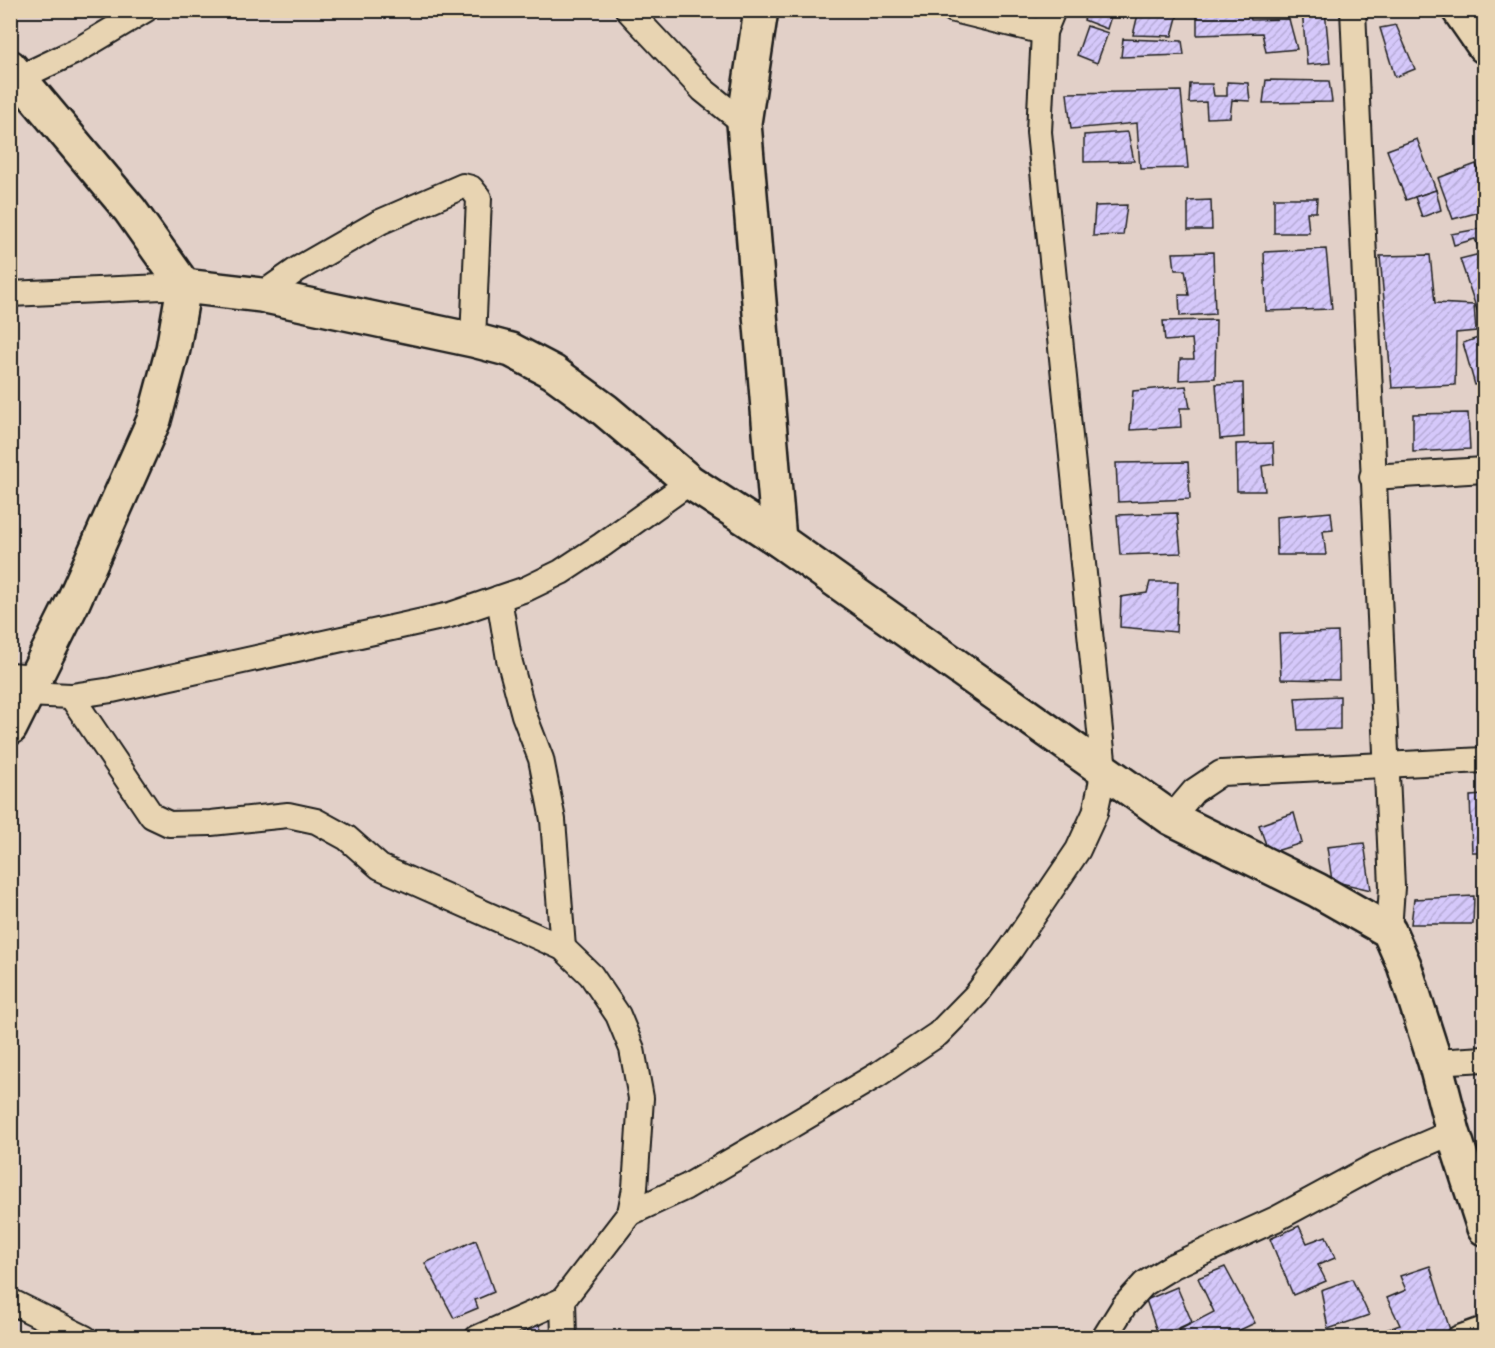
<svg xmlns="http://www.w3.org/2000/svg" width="1495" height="1348" viewBox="0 0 1495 1348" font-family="Dekko,sans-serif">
	<defs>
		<pattern id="building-hatch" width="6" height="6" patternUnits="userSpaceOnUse" patternTransform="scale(1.5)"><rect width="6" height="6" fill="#d5c8fa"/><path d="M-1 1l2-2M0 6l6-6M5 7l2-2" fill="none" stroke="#b6abd6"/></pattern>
	</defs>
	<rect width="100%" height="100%" fill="#e2d0c8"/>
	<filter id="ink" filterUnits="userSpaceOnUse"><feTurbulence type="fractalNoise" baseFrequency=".0167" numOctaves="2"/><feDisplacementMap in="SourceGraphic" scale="12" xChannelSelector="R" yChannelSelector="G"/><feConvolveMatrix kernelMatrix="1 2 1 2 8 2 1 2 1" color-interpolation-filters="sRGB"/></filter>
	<g filter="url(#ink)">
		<g fill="url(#building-hatch)" stroke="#1c1c1c" stroke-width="1.5">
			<polygon points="1088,10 1112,13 1107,29 1084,20"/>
			<polygon points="1139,10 1179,10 1172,36 1133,35"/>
			<polygon points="1197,10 1248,10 1251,20 1289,19 1297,49 1266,52 1262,33 1197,35"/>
			<polygon points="1302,10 1325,10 1330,63 1307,65"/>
			<polygon points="1396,25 1415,69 1395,77 1380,28"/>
			<polygon points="1087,26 1108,33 1097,63 1077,55"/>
			<polygon points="1123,39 1182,41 1184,55 1121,57"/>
			<polygon points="1266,80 1329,81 1332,102 1263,103"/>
			<polygon points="1227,82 1248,83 1250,101 1232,100 1230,117 1207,118 1206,102 1189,103 1190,84 1212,84 1214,96 1227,96"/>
			<polygon points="1181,91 1188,168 1140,169 1137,123 1071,129 1067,93"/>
			<polygon points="1128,132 1134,161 1084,162 1084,135"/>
			<polygon points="1417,139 1436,190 1406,200 1387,150"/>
			<polygon points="1476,164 1484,185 1484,211 1453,219 1438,178"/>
			<polygon points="1436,190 1441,210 1422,217 1415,197"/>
			<polygon points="1274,198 1317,198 1316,212 1307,212 1309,233 1274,233"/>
			<polygon points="1211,200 1212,230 1188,230 1188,201"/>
			<polygon points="1127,205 1123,235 1093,236 1095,206"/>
			<polygon points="1484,228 1484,246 1478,247 1475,239 1454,245 1451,234"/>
			<polygon points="1326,249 1332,309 1266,311 1264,252"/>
			<polygon points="1213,252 1215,314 1180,316 1179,295 1189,295 1185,270 1175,270 1173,253"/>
			<polygon points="1484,253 1484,317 1480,319 1460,259"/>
			<polygon points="1430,255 1435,303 1474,305 1476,331 1456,333 1455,385 1392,388 1380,256"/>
			<polygon points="1216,320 1215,378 1179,380 1180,359 1194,359 1192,339 1165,341 1163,321"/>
			<polygon points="1481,337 1484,346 1484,386 1475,385 1463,343"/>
			<polygon points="1243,383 1244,437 1220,439 1216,384"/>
			<polygon points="1186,386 1190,408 1180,408 1181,427 1130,430 1133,391"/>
			<polygon points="1468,413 1470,449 1413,452 1413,414"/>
			<polygon points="1273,443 1274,464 1262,466 1265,491 1237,491 1236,444"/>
			<polygon points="1188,462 1190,499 1118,502 1116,463"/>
			<polygon points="1331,512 1333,530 1323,531 1326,555 1277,555 1276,517"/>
			<polygon points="1177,513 1181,553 1120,555 1117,515"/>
			<polygon points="1150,582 1178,582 1176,632 1120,627 1121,597 1147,593"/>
			<polygon points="1338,632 1339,680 1281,679 1279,634"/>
			<polygon points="1340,696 1340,729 1298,730 1295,698"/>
			<polygon points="1484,795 1484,852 1472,852 1470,796"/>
			<polygon points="1294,813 1302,843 1269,853 1259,825"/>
			<polygon points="1364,843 1371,890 1332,881 1327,847"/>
			<polygon points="1474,896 1473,924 1411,924 1414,899"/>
			<polygon points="1299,1226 1307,1243 1326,1236 1335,1258 1318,1265 1326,1281 1293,1295 1270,1239"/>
			<polygon points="476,1240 494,1292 475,1300 478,1308 454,1318 425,1263"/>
			<polygon points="1430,1266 1450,1330 1429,1338 1372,1338 1371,1335 1400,1325 1387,1298 1406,1290 1400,1276"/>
			<polygon points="1225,1267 1255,1323 1240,1330 1243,1338 1182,1338 1179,1330 1214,1312 1198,1278"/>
			<polygon points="1352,1279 1369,1315 1328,1329 1321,1290"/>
			<polygon points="1177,1287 1192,1322 1159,1337 1146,1300"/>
			<polygon points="539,1324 544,1338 525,1338 522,1331"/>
		</g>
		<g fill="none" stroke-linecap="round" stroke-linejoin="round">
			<g stroke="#1c1c1c" stroke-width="28">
				<g id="street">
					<polyline points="628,10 703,90 744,123"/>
					<polyline points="954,10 1044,32"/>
					<polyline points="1353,10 1392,887 1389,931"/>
					<polyline points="21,77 78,50 145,10"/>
					<polyline points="10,294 184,286"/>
					<polyline points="261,295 298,269 380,222 463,186 471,188 479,198 473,340"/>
					<polyline points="1372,477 1484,470"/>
					<polyline points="499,598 509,659 524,715 541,759 553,820 563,948"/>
					<polyline points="10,675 37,677"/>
					<polyline points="27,694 71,696 112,690 450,615 526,589 561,572 602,545 690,482"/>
					<polyline points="71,696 152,816 169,824 211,823 288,815 316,821 347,838 380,867 563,948 591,975 618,1015 632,1049 641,1098 635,1188 630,1213 563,1300 477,1338"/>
					<polyline points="1171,818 1194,791 1221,773 1484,760"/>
					<polyline points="1435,1062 1484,1059"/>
					<polyline points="630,1213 686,1187 796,1123 877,1075 938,1034 976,995 1011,949 1078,850 1095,813 1104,770 1039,132 1044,32 1053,10"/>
					<polyline points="563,1300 564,1338"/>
					<polyline points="10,1301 85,1338"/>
					<polyline points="1104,1338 1124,1306 1144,1284 1173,1266 1276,1219 1376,1165 1453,1132"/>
					<polyline points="1459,1338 1484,1329"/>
				</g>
			</g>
			<g stroke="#1c1c1c" stroke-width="38">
				<g id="secondary">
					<polyline points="761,10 744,123 779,540"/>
					<polyline points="1459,10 1484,46"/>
					<polyline points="10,67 130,210 184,286 173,349 154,420 73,602 10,728"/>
					<polyline points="184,286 261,295 473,340 511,350 553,372 605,410 690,482 779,540 1171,818 1317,890 1389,931 1404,965 1435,1062 1453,1132 1484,1228"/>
				</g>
			</g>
			<use href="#street" stroke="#e8d4b2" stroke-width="24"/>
			<use href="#secondary" stroke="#e8d4b2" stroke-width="33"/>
		</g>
	</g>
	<rect width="1495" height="1348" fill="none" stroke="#e8d4b2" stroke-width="36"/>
	<rect x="18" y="18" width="1459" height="1312" fill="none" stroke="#1c1c1c" stroke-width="2" filter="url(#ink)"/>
</svg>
